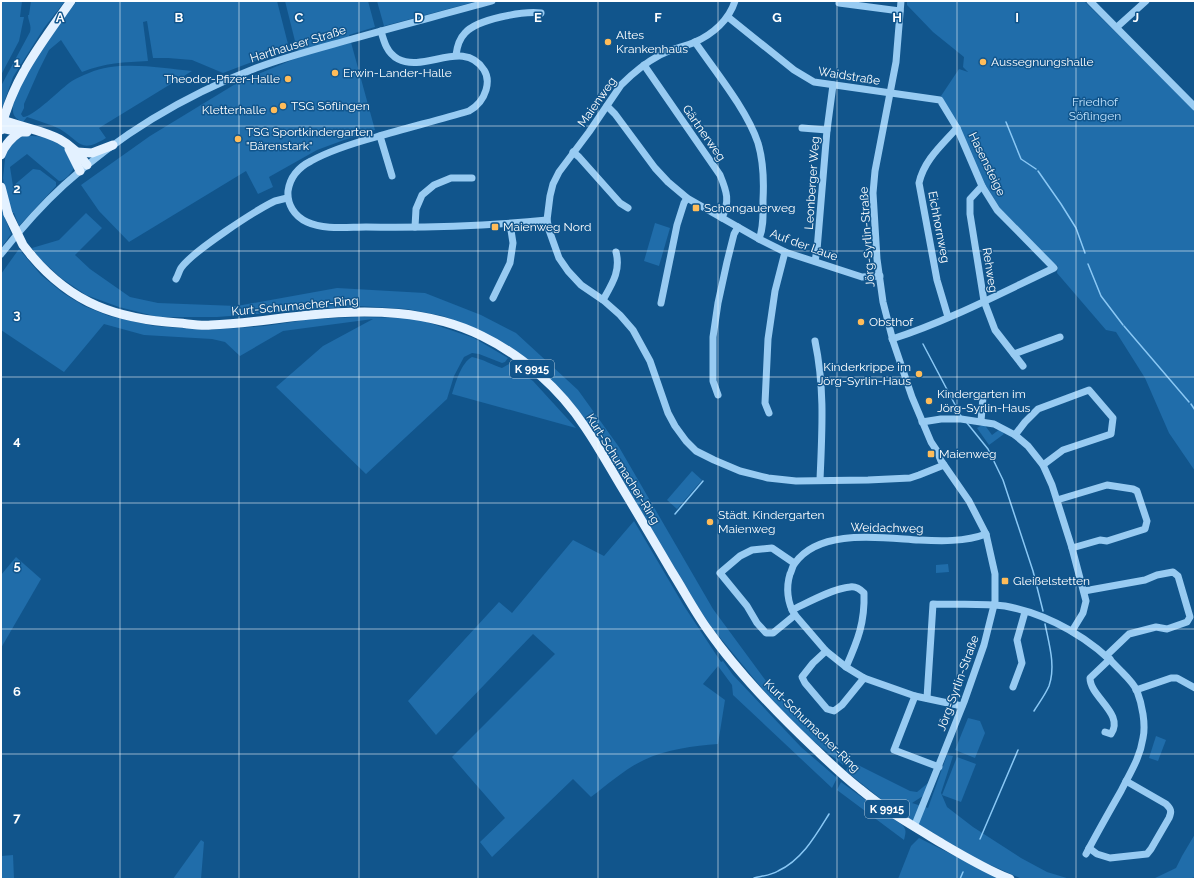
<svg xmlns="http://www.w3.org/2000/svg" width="1196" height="880" viewBox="0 0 1196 880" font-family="Raleway,sans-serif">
	<rect width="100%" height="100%" fill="#11558c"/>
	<g fill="#206daa">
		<polygon points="1,1 22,1 20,17 24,17 19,41 1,75"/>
		<path d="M31 1H65L44 28 13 77 1 111V86L30 32C32 25 28 21 28 15H29Z"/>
		<path d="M77 1H277L289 48 223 73 192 60 168 58H153L147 21 143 22 148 61C125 62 104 63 82 72L61 40 49 50 39 70 24 104V108L21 114 23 117C34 117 61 88 72 81 77 78 83 75 89 73 119 60 160 68 192 71L99 128 106 138C80 154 81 142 60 129 50 124 38 121 27 117L23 122C18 120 13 117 13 111 10 87 61 22 77 1Z"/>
		<polygon points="285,1 368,1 375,27 349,35 375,130 344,140 317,150 269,177 273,187 258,194 246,171 129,242 99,211 81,185 150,136 237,83 299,57"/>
		<polygon points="377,1 478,1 384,26"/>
		<polygon points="907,1 1084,1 1195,110 1195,471 1169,433 1145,378 1116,332 1106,330 1057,273 1058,266 1054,264 1003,213 986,186 959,128 941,96 959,69 968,72 963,67 964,57 933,32 907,5"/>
		<path d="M27 136C41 136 58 137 66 150 70 155 71 162 74 168 71 173 65 181 59 181L27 154 10 167 13 186 33 169 40 170 56 182V186L19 226 14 213H12L7 203 3 178 6 150 20 137Z"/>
		<polygon points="1,204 5,218 11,234 1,248"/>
		<polygon points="86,213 102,228 75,255 90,269 130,297 158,303 237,306 337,288 425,293 481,315 516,333 578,390 619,447 713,609 769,685 847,758 843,765 802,732 775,704 712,628 686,589 616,468 579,413 542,370 519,353 479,330 443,316 407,309 360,306 217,317 158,317 119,307 86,295 61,278 38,257 32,248 59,240"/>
		<polygon points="655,223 670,228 659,266 644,261"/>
		<polygon points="19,249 41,275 63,293 84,306 109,316 154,326 208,330 265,326 312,319 360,317 404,318 421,320 474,338 508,358 505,362 502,363 479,354 472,353 464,357 454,376 447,399 366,474 276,387 323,346 373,319 283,331 240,356 225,342 212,339 144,335 104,324 64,372 1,330 1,274"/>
		<path d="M472 357C483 359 492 365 502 368L509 364 533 381 576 428 452 394C456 382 461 363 472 357Z"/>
		<polygon points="984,424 992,435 1000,429 1004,434 989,445 977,428"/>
		<polygon points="692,471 702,480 677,509 667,500"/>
		<path d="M634 521 684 606 721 662 723 661 733 675 801 747 837 778 832 788 733 695 732 685 718 666 703 684 725 700 718 744C694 746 666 749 644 760 625 769 608 784 591 797L573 779 492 857 480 842 505 818 452 757 555 654 533 634 436 735 408 701 499 602 512 613 573 540 604 556Z"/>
		<polygon points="16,557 41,579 1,648 1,575"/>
		<polygon points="948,564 949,572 936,573 936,565"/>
		<polygon points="968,718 980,721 985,733 975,758 955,750"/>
		<polygon points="1156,736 1166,740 1158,761 1149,758"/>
		<polygon points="947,755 953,756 941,793 947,807 973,827 1021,858 1047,872 1070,879 1022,879 977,859 897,812 846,771 850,761 910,791 917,792 928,783 929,784 923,796 912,803 928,808"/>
		<polygon points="957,757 976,764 961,802 942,795"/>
		<path d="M841 782 871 804 901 824C907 829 906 832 904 840L837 790Z"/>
		<polygon points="1195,834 1195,877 1189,879 1153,879 1176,868 1182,856"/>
		<polygon points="919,838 1001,879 898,879 911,846"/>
		<polygon points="201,840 204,842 201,879 173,879"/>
		<polygon points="13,855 14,879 1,879 1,856"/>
	</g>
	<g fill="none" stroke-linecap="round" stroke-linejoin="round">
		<g stroke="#8ac8f5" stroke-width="1.5">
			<polyline points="1006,122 1021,159 1036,169"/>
			<polyline points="1038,171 1061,204 1076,228 1085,253"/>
			<polyline points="1088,264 1101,296 1123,325"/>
			<polyline points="1124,326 1189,402"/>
			<polyline points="923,344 961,416"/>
			<polyline points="1191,404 1195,410"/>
			<polyline points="967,423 988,449 1003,480 1033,571 1043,611"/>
			<polyline points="675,514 703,481"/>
			<path d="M1034 711C1039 703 1045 695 1049 686 1056 666 1049 644 1045 624"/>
			<polyline points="980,839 1018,750"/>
			<path d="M754 878C762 876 772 875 778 871 802 860 816 835 829 814"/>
			<polyline points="960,879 963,872"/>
		</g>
		<g stroke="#98cbf2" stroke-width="7">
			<path d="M735 1C729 20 713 34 695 42 684 47 671 49 660 55 645 63 633 73 621 85L589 132 559 172 553 184 550 196 547 220 549 230 559 258 568 271 581 285 603 300 620 315 633 330 650 361 668 413 675 426 686 441 696 451 714 460 740 471 768 478 796 481 868 480 910 478 919 475 944 465"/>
			<polyline points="901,1 896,62 875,171 873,193 877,259 883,302 893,341 912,397 931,442 937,451 941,461"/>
			<polyline points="1090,1 1195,107"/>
			<polyline points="839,3 900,11"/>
			<path d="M728 17 794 70 814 82 940 100 957 128 982 186 997 210 1054 268C1001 293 948 321 892 339"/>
			<polyline points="1117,27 1146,1"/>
			<path d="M381 31C384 42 387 53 398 59 425 73 464 38 484 70 488 76 488 83 486 90 483 100 478 106 469 111 438 120 407 128 376 137 354 143 331 150 311 161 299 167 290 177 288 191 287 204 294 216 307 222 324 230 347 227 366 227 427 228 487 226 547 220"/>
			<path d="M695 42C715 71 747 110 758 143 763 160 764 182 763 200 763 213 764 227 759 239"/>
			<path d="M456 55C457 47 459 39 465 33 477 19 523 11 541 13"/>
			<path d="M644 65 720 175C727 192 730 201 722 218"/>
			<polyline points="607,106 615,114 655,168 668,182 687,198 759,239 785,252 862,277 880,276"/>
			<polyline points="802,128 827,130"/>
			<polyline points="380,136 392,176"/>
			<polyline points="573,152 579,157 620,203 628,208"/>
			<polyline points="982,186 970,199 970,214 984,301 995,330 1023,366"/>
			<polyline points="415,227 416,209 422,195 434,185 451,178 472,178"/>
			<path d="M1 254C20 230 41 206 64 185 120 134 186 95 256 68 288 56 320 48 352 39 398 26 445 14 492 1"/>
			<polyline points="815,261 817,250 827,130 833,85"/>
			<path d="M176 279C178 276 179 271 181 268 193 251 256 210 275 201 279 200 283 199 287 198"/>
			<polyline points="493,298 510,263 513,243 510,224"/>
			<path d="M603 300C612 284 621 271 616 252"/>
			<polyline points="661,303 677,225 684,203 687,198"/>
			<path d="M948 317 937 280 919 183C924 160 942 145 957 128"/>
			<path d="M815 341C825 389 822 431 820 480"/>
			<polyline points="1014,354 1060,337"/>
			<polyline points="718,395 713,381 713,337 718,303 727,262 734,234 738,227"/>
			<polyline points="769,413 765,403 768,339 775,291 785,252"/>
			<polyline points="981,421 983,397"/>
			<polyline points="922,422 941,419 961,419 994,424 1015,435 1028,446 1043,465 1052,485 1072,548 1086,601 1083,613 1072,631"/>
			<polyline points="1015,435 1025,422 1038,409 1089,390 1113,418 1111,434 1063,450 1043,465"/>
			<polyline points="1057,500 1107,485 1133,489 1137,491 1147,521 1145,529 1107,541 1100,540 1072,548"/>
			<polyline points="794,563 772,548 752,550 740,556 720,573 747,606 757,623 766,633 773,633 795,615"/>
			<polyline points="1084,591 1145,580 1157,575 1173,572 1178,576 1190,617 1187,622 1167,629 1156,627 1129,634 1106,656"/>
			<path d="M792 610C807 603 834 588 850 587 856 586 860 589 864 593 865 622 858 640 846 667"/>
			<polyline points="826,651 813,663 802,677 805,683 827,709 834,711 842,705 864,678"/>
			<polyline points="1013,687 1022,663 1017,640 1025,612"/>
			<polyline points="1136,690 1171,678 1177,678 1195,688"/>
			<polyline points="915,696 894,750 939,767"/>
			<path d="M927 698 933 604C957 605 981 603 1005 606 1049 614 1092 639 1122 672 1127 677 1134 684 1137 691 1142 704 1146 724 1143 738 1140 758 1130 773 1121 791 1109 812 1097 833 1086 854"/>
			<path d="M962 706 915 696 864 678 846 667 826 651 795 615C787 603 786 587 790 574 792 571 792 566 795 563 820 528 882 538 919 540 940 541 965 542 986 534"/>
			<path d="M1105 732 1111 734C1125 714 1090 697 1090 678L1110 659"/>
			<polyline points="914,827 964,702 984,645 995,601 995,574 986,534 969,501 942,462"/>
			<path d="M1089 848 1097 854 1110 858 1147 854 1151 849 1169 818C1172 811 1171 809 1166 804L1126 781"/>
		</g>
		<g stroke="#e3f1ff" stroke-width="9">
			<path d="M3 120C38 133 64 131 87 165"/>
			<polyline points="1,128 20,132 27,132"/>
			<path d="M1 130C11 81 43 41 71 1"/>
			<polyline points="69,149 80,171"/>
			<polyline points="77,152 92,153 113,145"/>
			<path d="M1 155C5 144 11 138 20 132"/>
			<polyline points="1,187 8,214"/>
			<path d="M31 255C72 304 117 319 179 323 190 324 200 326 211 325 244 324 277 318 310 315 368 309 430 310 482 336 523 356 560 389 585 427 598 446 609 466 621 486 638 514 655 543 672 572 684 591 695 612 708 630 738 673 775 711 813 747 828 761 843 776 860 789 885 810 915 827 943 844 965 857 987 870 1010 879"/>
		</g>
		<polyline stroke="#e3f1ff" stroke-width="9" points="8,214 23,245 31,255"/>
	</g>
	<path fill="none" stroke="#fff" stroke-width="1" stroke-opacity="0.55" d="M120 1V879M239 1V879M359 1V879M478 1V879M598 1V879M718 1V879M837 1V879M957 1V879M1076 1V879M1 126H1195M1 251H1195M1 377H1195M1 503H1195M1 629H1195M1 754H1195"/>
	<g fill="#ffbc59" stroke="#11558c" stroke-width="1.5">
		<circle cx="608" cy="42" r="4"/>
		<circle cx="983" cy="62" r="4"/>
		<circle cx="335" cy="73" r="4"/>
		<circle cx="288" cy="79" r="4"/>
		<circle cx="283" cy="106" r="4"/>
		<circle cx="274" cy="110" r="4"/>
		<circle cx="238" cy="139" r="4"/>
		<rect x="692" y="204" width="8" height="8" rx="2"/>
		<rect x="491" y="223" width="8" height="8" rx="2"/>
		<circle cx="861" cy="322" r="4"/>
		<circle cx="919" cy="374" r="4"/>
		<circle cx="929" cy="401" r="4"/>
		<rect x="927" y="450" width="8" height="8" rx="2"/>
		<circle cx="710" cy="522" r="4"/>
		<rect x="1001" y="577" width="8" height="8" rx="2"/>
	</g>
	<g text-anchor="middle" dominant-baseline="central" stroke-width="3" stroke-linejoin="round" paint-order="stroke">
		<g fill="#11558c" stroke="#b8ccdc" stroke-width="1">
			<rect x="510" y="360" width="44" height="18" rx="3"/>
			<rect x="865" y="800" width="44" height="18" rx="3"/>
		</g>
		<g font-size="11" font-weight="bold" fill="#fff">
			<text x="532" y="369">K 9915</text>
			<text x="887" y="809">K 9915</text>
		</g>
		<g font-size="12" fill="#fff" stroke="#11558c" text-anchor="start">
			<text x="616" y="35">Altes<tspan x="616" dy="14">Krankenhaus</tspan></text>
			<text x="991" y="62">Aussegnungshalle</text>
			<text x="343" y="73">Erwin-Lander-Halle</text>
			<text x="280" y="79" text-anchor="end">Theodor-Pfizer-Halle</text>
			<text x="291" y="106">TSG Söflingen</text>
			<text x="266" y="110" text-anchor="end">Kletterhalle</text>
			<text x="246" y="132">TSG Sportkindergarten<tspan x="246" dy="14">"Bärenstark"</tspan></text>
			<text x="704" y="208">Schongauerweg</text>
			<text x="503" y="227">Maienweg Nord</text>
			<text x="869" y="322">Obsthof</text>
			<text x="911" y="367" text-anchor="end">Kinderkrippe im<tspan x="911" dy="14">Jörg-Syrlin-Haus</tspan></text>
			<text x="937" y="394">Kindergarten im<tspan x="937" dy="14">Jörg-Syrlin-Haus</tspan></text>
			<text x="939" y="454">Maienweg</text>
			<text x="718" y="515">Städt. Kindergarten<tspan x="718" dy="14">Maienweg</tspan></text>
			<text x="1013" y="581">Gleißelstetten</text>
		</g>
		<g font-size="12" fill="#fff" stroke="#11558c">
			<text transform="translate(298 44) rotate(-17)">Harthauser Straße</text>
			<text transform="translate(849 76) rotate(9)">Waidstraße</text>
			<text transform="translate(597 102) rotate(-55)">Maienweg</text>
			<text transform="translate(704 133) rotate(55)">Gärtnerweg</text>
			<text transform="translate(987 164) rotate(64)">Hasensteige</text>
			<text transform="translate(812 183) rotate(-86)">Leonberger Weg</text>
			<text transform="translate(939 227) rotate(79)">Eichhornweg</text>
			<text transform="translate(867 237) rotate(-94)">Jörg-Syrlin-Straße</text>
			<text transform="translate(804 245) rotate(20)">Auf der Laue</text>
			<text transform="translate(990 270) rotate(81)">Rehweg</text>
			<text transform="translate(295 306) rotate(-5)">Kurt-Schumacher-Ring</text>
			<text transform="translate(623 469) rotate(58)">Kurt-Schumacher-Ring</text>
			<text transform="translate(887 528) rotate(1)">Weidachweg</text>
			<text transform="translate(958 683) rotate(-70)">Jörg-Syrlin-Straße</text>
			<text transform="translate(812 726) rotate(44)">Kurt-Schumacher-Ring</text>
		</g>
		<g font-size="12" fill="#bfe2fd" stroke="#11558c">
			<text x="1095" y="102">Friedhof<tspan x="1095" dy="14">Söflingen</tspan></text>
		</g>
	</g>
	<g font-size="13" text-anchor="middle" font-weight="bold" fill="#fff" stroke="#11558c" stroke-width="3" stroke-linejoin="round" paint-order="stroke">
		<text x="60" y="22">A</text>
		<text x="179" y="22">B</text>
		<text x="299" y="22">C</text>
		<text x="419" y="22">D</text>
		<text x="538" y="22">E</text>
		<text x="658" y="22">F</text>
		<text x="777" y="22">G</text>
		<text x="897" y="22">H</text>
		<text x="1017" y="22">I</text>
		<text x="1136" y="22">J</text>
		<text x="17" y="67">1</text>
		<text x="17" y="193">2</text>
		<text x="17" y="319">3</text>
		<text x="17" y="445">4</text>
		<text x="17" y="570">5</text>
		<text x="17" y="696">6</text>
		<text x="17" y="822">7</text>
	</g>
	<rect width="1196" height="880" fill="none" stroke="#ffffff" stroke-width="4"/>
</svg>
